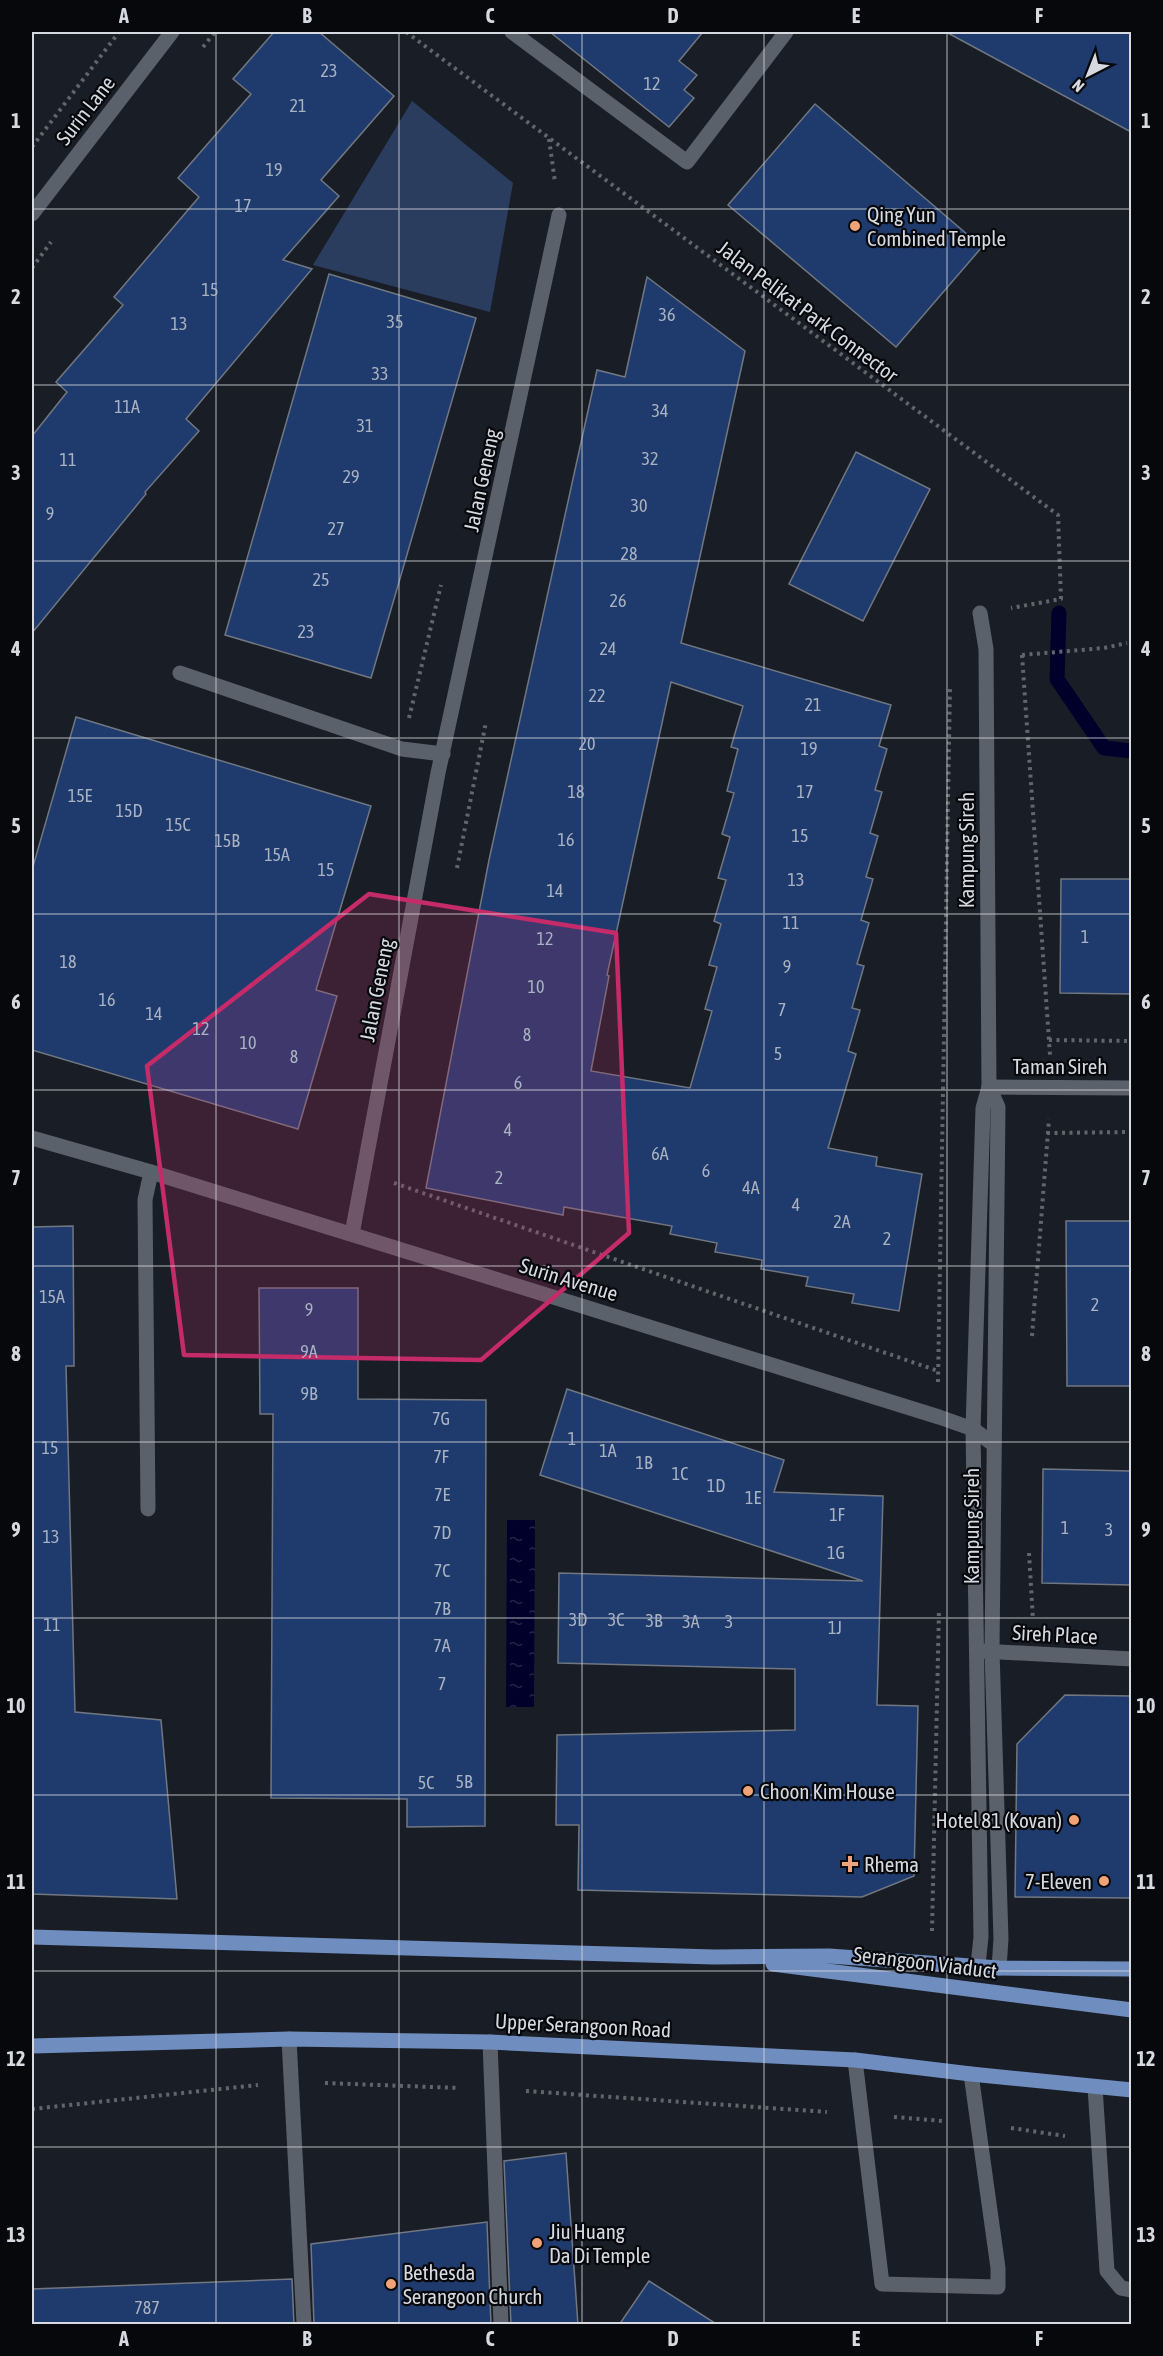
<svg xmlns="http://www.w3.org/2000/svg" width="1163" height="2356" viewBox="0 0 1163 2356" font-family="'Asap Condensed',sans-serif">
	<defs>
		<pattern id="water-ripples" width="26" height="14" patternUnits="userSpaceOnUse" patternTransform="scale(1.5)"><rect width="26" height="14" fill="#00002a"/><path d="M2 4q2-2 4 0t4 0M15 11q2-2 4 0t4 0" fill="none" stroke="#242548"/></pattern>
	</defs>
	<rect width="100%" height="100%" fill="#191e26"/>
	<polygon fill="#2b3d5e" points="412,101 513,183 490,312 313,265"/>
	<polygon fill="url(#water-ripples)" points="507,1520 535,1520 534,1707 506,1707"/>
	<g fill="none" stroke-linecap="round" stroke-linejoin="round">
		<polyline stroke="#00002a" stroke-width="15" points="1059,613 1057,679 1104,748 1132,751"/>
	</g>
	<g fill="#1f3b6d" stroke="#717781" stroke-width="1.5" fill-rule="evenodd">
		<polygon points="274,32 319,32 394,96 321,180 339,196 283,260 312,269 186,419 199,431 145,492 146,494 32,633 32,436 67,392 56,382 123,305 114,297 199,197 178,178 251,94 233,79"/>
		<polygon points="550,32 703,32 679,61 697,75 684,90 694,98 669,127"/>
		<polygon points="946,32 1131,32 1131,132"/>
		<polygon points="815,104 982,247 896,347 728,205"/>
		<polygon points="329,274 476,318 371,678 225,635"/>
		<path d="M647 277 745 351 681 643 891 705 879 746 887 749 875 790 882 792 870 833 878 836 866 877 873 879 861 920 869 923 857 964 864 966 852 1008 860 1010 848 1051 856 1054 828 1148 877 1157 876 1166 922 1174 899 1311 852 1303 854 1294 806 1286 808 1277 761 1269 762 1260 715 1252 717 1243 670 1234 672 1226 564 1207 563 1215 426 1188 489 860 597 370 625 377ZM671 682 743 706 731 747 738 749 727 791 734 793 722 834 730 837 718 878 726 880 714 921 721 924 709 965 717 967 705 1009 712 1011 690 1088 591 1071 609 976 607 975Z"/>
		<polygon points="856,452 930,489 863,621 789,584"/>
		<polygon points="76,717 371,806 316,990 337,996 298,1129 32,1050 32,870"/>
		<polygon points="1061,879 1131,879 1131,994 1060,993"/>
		<polygon points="1066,1221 1131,1221 1131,1386 1067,1386"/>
		<polygon points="73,1226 74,1366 66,1366 75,1712 161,1720 177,1899 32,1894 32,1227"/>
		<polygon points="259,1288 358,1288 358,1399 486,1400 485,1826 407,1827 407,1799 271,1798 273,1414 260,1414"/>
		<polygon points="567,1389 784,1460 774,1492 883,1496 877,1705 918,1706 914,1876 862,1897 578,1890 579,1825 556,1825 557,1735 795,1730 795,1669 558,1663 559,1573 863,1581 540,1475"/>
		<polygon points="1043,1469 1131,1471 1130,1585 1042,1583"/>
		<polygon points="1065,1695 1131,1696 1131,1898 1015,1897 1017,1744"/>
		<polygon points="566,2153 578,2325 511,2325 504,2161"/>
		<polygon points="487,2222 491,2325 314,2325 311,2244"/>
		<polygon points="292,2279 294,2325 32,2325 32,2289"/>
		<polygon points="649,2281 718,2325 619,2325"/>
	</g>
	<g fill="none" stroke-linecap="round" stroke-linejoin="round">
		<g stroke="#61656c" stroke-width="4" stroke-dasharray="3 4.5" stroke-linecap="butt">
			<polyline points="406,32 1058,515 1061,599 1011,608"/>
			<polyline points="203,47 215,32"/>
			<polyline points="549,139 555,182"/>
			<polyline points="32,147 119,32"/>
			<polyline points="32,268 51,242"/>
			<polyline points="1022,655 1050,1055"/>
			<polyline points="1022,655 1104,648 1127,643"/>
			<polyline points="409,718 441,585"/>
			<polyline points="457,868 486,722"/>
			<polyline points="1049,1040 1132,1041"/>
			<polyline points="1047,1133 1132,1132"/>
			<polyline points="394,1183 938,1371"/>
			<polyline points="1032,1336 1049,1119"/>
			<polyline points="938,1382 950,685"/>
			<polyline points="1029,1553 1033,1620"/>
			<polyline points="932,1931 939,1609"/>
			<polyline points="325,2083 459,2088"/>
			<polyline points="526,2091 827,2112"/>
			<polyline points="32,2109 258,2085"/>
			<polyline points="894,2117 943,2121"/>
			<polyline points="1011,2128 1065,2136"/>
		</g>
		<g stroke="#5b616a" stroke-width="15">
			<polyline points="512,32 687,162 786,32"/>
			<polyline points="289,2039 304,2324"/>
			<polyline points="490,2042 501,2324"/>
			<polyline points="855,2060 882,2284 998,2287 998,2268 971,2074"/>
			<polyline points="1095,2087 1107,2271 1121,2288 1132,2290"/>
		</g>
		<g stroke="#5b616a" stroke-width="15">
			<polyline points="32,214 172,32"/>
			<polyline points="180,673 402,749 443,754"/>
			<polyline points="989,1087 998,1107 992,1651 1001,1939 999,1968"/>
			<polyline points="989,1087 1132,1088"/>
			<polyline points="32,1138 151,1172 939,1417 973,1429 993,1444"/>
			<polyline points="352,1234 438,773 559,215"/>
			<polyline points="148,1509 145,1200 151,1172"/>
			<polyline points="982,1651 1132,1659"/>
			<polyline points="978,1965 981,1937 973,1429 983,1108 989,1087 986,649 980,613"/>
		</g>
		<g stroke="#708dbf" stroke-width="15">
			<polyline points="32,1937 714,1957 829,1956 999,1968 1132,1969"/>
			<polyline points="773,1964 1132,2010"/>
			<polyline points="32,2046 289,2039 490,2042 855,2060 971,2074 1132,2090"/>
		</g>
	</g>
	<path fill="#c42b68" fill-opacity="0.2" stroke="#c42b68" stroke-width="4.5" stroke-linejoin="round" d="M369 894 616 933 629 1233 481 1360 184 1355 147 1066Z"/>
	<path fill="none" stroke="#d6d9df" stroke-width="1.5" stroke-opacity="0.55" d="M216 32V2324M399 32V2324M582 32V2324M764 32V2324M947 32V2324M32 209H1132M32 385H1132M32 561H1132M32 738H1132M32 914H1132M32 1090H1132M32 1266H1132M32 1442H1132M32 1618H1132M32 1795H1132M32 1971H1132M32 2147H1132"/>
	<g fill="#efa376" stroke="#06080c" stroke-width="2">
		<circle cx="855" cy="226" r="6"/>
		<circle cx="748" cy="1791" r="6"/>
		<circle cx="1074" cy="1820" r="6"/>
		<path d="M847 1855h6v6h6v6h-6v6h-6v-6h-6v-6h6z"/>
		<circle cx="1104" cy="1881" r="6"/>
		<circle cx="537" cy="2243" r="6"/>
		<circle cx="391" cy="2284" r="6"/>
	</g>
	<g text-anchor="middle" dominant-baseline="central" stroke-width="4.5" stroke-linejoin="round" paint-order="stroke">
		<g font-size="18" fill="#a8b2c2">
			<text x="329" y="70">23</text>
			<text x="652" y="83">12</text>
			<text x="298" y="105">21</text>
			<text x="274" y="169">19</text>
			<text x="243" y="205">17</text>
			<text x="210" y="289">15</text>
			<text x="667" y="314">36</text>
			<text x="395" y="321">35</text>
			<text x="179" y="323">13</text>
			<text x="380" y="373">33</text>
			<text x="127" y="406">11A</text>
			<text x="660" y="410">34</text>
			<text x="365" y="425">31</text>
			<text x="650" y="458">32</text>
			<text x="68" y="459">11</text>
			<text x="351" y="476">29</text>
			<text x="639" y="505">30</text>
			<text x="50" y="513">9</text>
			<text x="336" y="528">27</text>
			<text x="629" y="553">28</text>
			<text x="321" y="579">25</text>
			<text x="618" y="600">26</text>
			<text x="306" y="631">23</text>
			<text x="608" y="648">24</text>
			<text x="597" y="695">22</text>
			<text x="813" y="704">21</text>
			<text x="587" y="743">20</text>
			<text x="809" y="748">19</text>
			<text x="576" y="791">18</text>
			<text x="805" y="791">17</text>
			<text x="80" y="795">15E</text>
			<text x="129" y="810">15D</text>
			<text x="178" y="824">15C</text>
			<text x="800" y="835">15</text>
			<text x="566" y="839">16</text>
			<text x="227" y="840">15B</text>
			<text x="277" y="854">15A</text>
			<text x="326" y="869">15</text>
			<text x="796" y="879">13</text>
			<text x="555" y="890">14</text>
			<text x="791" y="922">11</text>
			<text x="1085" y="936">1</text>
			<text x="545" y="938">12</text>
			<text x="68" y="961">18</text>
			<text x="787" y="966">9</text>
			<text x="536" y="986">10</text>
			<text x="107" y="999">16</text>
			<text x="782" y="1009">7</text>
			<text x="154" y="1013">14</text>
			<text x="201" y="1028">12</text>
			<text x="527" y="1034">8</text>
			<text x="248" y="1042">10</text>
			<text x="778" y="1053">5</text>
			<text x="294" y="1056">8</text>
			<text x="518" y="1082">6</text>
			<text x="508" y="1129">4</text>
			<text x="660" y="1153">6A</text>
			<text x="706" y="1170">6</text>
			<text x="499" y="1177">2</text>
			<text x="751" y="1187">4A</text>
			<text x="796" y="1204">4</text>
			<text x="842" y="1221">2A</text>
			<text x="887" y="1238">2</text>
			<text x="52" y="1296">15A</text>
			<text x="1095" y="1304">2</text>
			<text x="309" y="1309">9</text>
			<text x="309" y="1351">9A</text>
			<text x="309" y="1393">9B</text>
			<text x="441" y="1418">7G</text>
			<text x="572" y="1438">1</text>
			<text x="50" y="1447">15</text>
			<text x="608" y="1450">1A</text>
			<text x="441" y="1456">7F</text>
			<text x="644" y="1462">1B</text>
			<text x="680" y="1473">1C</text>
			<text x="716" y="1485">1D</text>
			<text x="442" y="1494">7E</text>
			<text x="753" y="1497">1E</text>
			<text x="837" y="1514">1F</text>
			<text x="1065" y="1527">1</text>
			<text x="1109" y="1529">3</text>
			<text x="442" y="1532">7D</text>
			<text x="51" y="1536">13</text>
			<text x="836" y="1552">1G</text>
			<text x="442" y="1570">7C</text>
			<text x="442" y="1608">7B</text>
			<text x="578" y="1619">3D</text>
			<text x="616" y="1619">3C</text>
			<text x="654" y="1620">3B</text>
			<text x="691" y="1621">3A</text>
			<text x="729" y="1621">3</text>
			<text x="52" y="1624">11</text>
			<text x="835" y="1627">1J</text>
			<text x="442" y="1645">7A</text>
			<text x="442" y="1683">7</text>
			<text x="464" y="1781">5B</text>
			<text x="426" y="1782">5C</text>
			<text x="147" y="2307">787</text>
		</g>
		<g font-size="21" fill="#d6d9df" stroke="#06080c">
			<text transform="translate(85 110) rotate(-52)">Surin Lane</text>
			<text transform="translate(808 311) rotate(37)">Jalan Pelikat Park Connector</text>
			<text transform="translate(481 480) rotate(-78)">Jalan Geneng</text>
			<text transform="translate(966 850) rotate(-90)">Kampung Sireh</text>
			<text transform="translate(376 990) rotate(-79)">Jalan Geneng</text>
			<text x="1060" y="1066">Taman Sireh</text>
			<text transform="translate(569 1279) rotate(17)">Surin Avenue</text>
			<text transform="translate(971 1526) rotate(-90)">Kampung Sireh</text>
			<text transform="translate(1055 1634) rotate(3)">Sireh Place</text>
			<text transform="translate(925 1962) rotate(7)">Serangoon Viaduct</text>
			<text transform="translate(583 2025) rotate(3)">Upper Serangoon Road</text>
		</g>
		<g font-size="21" fill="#d6d9df" stroke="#06080c" text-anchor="start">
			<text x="867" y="214">Qing Yun<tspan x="867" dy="24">Combined Temple</tspan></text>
			<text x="760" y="1791">Choon Kim House</text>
			<text x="1062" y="1820" text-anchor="end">Hotel 81 (Kovan)</text>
			<text x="864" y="1864">Rhema</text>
			<text x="1092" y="1881" text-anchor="end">7-Eleven</text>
			<text x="549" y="2231">Jiu Huang<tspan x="549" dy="24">Da Di Temple</tspan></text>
			<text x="403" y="2272">Bethesda<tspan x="403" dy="24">Serangoon Church</tspan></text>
		</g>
	</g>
	<rect width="1163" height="2356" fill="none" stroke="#06080c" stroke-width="66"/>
	<g transform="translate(1088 75) rotate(222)" stroke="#06080c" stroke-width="4.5" paint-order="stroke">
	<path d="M0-4.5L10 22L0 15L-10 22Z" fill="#d6d9df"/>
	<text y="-9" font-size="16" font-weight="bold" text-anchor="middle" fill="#d6d9df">N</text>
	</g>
	<rect x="33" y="33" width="1097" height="2290" fill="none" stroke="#d6d9df" stroke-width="2"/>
	<g font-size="20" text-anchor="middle" font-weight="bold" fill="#d6d9df">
		<text x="124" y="23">A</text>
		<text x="307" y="23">B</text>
		<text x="490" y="23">C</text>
		<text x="673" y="23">D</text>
		<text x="856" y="23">E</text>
		<text x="1039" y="23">F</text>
		<text x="16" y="128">1</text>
		<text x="1146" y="128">1</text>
		<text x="16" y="304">2</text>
		<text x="1146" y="304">2</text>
		<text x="16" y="480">3</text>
		<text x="1146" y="480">3</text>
		<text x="16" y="656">4</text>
		<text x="1146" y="656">4</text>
		<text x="16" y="833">5</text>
		<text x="1146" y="833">5</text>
		<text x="16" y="1009">6</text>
		<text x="1146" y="1009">6</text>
		<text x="16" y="1185">7</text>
		<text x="1146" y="1185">7</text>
		<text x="16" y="1361">8</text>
		<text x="1146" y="1361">8</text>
		<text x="16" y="1537">9</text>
		<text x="1146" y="1537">9</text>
		<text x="16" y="1713">10</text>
		<text x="1146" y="1713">10</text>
		<text x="16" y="1889">11</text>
		<text x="1146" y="1889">11</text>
		<text x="16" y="2066">12</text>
		<text x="1146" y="2066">12</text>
		<text x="16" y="2242">13</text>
		<text x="1146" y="2242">13</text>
		<text x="124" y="2346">A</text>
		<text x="307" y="2346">B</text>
		<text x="490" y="2346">C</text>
		<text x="673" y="2346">D</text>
		<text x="856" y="2346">E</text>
		<text x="1039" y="2346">F</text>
	</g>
</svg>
